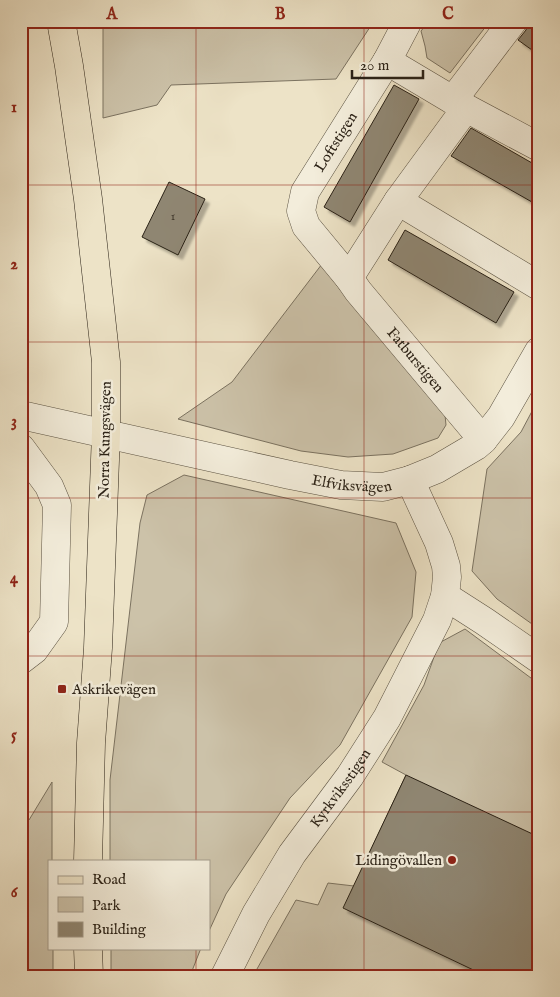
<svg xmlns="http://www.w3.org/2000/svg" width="560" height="997" viewBox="0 0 560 997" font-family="'IM FELL English',serif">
	<defs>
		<filter id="shadow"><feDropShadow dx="4.5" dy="4.5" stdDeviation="1" flood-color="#0004"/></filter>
	</defs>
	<rect width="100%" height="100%" fill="#ede3c7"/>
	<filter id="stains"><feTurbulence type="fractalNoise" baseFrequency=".004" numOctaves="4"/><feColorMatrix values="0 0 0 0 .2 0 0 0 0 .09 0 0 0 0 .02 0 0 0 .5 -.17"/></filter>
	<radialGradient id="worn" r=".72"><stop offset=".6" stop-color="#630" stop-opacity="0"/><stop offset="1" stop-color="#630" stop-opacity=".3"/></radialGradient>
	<g fill="#ccc2a9" stroke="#7b7260">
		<polygon points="103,21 374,21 336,79 171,85 157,105 103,118"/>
		<polygon points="429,21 490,21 450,73 427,58 425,46 421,31"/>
		<polygon points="322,264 445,415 446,425 438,438 393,454 348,457 301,451 178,419 232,382"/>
		<polygon points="539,398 539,629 497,599 472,571 487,469 521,432"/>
		<polygon points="184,475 396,523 416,572 412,617 340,745 290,798 226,894 209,931 209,861 110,861 110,780 140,523 147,495"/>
		<polygon points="465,629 539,684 539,976 253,976 296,900 318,905 328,883 354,886 406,775 382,762 424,685 439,643"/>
		<polygon points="52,782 52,861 49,861 49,948 53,948 53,976 21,976 21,824 29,820"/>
		<polygon points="111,948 201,948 190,976 111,976"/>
	</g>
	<g fill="#8f8672" stroke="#2a2116" filter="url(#shadow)">
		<polygon points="528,21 539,21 539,55 518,40 526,30"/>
		<polygon points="394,85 419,99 350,222 324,207"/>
		<polygon points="471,128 539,167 539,206 451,156"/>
		<polygon points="169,182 205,199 178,255 142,237"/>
		<polygon points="405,230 514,292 496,323 388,260"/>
		<polygon points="406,775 539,837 539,976 486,976 343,908"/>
	</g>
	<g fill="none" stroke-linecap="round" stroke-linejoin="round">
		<g stroke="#5b5242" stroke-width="29">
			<g id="minor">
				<path id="s1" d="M408 21 387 61 305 192 301 211 306 226 349 278 358 291 483 440"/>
				<polyline points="387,61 466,108 539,147"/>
				<polyline points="453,100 513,21"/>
				<polyline points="466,108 398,201 539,286"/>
				<polyline points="349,278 398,201"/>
				<path id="s2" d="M21 415 290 475 341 485 383 487 410 480 437 469 476 446 483 440 501 417 539 351"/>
				<polyline points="21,448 49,486 57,505 54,622 34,650 21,660"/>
				<polyline points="445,596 484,621 539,659"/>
				<path id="s3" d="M225 976 256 914 292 854 350 776 387 718 437 620 445 596 447 577 446 566 439 543 410 480"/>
			</g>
		</g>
		<g stroke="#2a2116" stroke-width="29">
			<g id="major">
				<polyline points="61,21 69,66 88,199 106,362 106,433 98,648 91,743 88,861"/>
				<polyline points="88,948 89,976"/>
			</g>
		</g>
		<use href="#minor" stroke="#f3eddb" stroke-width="28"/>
		<use href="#major" stroke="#ede3c7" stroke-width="28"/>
	</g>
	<path fill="none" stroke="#8f2418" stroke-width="1" stroke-opacity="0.55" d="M196 21V861M364 21V976M21 185H539M21 342H539M21 498H539M21 656H539M21 812H539M196 948V976"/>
	<g fill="#8f2418" stroke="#f3eddb" stroke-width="2">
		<rect x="57" y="684" width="10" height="10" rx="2.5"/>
		<circle cx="452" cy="860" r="5"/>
	</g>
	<g text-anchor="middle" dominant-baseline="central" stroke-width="5" stroke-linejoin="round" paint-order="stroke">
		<g font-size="12" fill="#433a2d">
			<text x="173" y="216">1</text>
		</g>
		<g font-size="15" fill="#2a2116" stroke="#f3eddb">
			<text transform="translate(336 142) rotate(-58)">Loftstigen</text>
			<text stroke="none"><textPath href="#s1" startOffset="408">Fatburstigen</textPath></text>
			<text transform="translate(105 440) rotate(-89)">Norra Kungsvägen</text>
			<text stroke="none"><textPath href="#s2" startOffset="338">Elfviksvägen</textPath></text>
			<text stroke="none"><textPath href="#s3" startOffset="221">Kyrkviksstigen</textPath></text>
		</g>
		<g font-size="15" fill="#2a2116" stroke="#f3eddb" text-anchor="start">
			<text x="72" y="689">Askrikevägen</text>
			<text x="442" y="860" text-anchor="end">Lidingövallen</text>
		</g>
	</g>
	<rect width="560" height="997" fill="none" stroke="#ede3c7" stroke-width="55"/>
	<rect x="48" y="860" width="162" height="90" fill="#f3eddb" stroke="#a39b8c"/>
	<rect x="58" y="876" width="25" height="8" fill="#ede3c7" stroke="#a39b8c"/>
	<text x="92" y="884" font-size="15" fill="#2a2116">Road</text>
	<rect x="58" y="897" width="25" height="15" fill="#ccc2a9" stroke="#a39b8c"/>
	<text x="92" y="910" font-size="15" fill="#2a2116">Park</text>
	<rect x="58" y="922" width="25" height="15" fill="#8f8672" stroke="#a39b8c"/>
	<text x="92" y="934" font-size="15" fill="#2a2116">Building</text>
	<path d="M352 70v8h71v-8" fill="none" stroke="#2a2116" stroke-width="2.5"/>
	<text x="360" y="70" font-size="15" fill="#2a2116" stroke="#f3eddb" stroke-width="4" paint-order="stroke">20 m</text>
	<rect x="28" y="28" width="504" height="942" fill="none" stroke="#8f2418" stroke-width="2"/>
	<g font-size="16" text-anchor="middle" font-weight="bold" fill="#8f2418">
		<text x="112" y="19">A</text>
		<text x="280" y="19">B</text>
		<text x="448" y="19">C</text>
		<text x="14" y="112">1</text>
		<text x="14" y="269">2</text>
		<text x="14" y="426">3</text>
		<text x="14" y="583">4</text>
		<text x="14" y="740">5</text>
		<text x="14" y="897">6</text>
	</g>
	<rect width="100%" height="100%" filter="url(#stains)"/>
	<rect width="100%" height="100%" fill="url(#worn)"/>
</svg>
